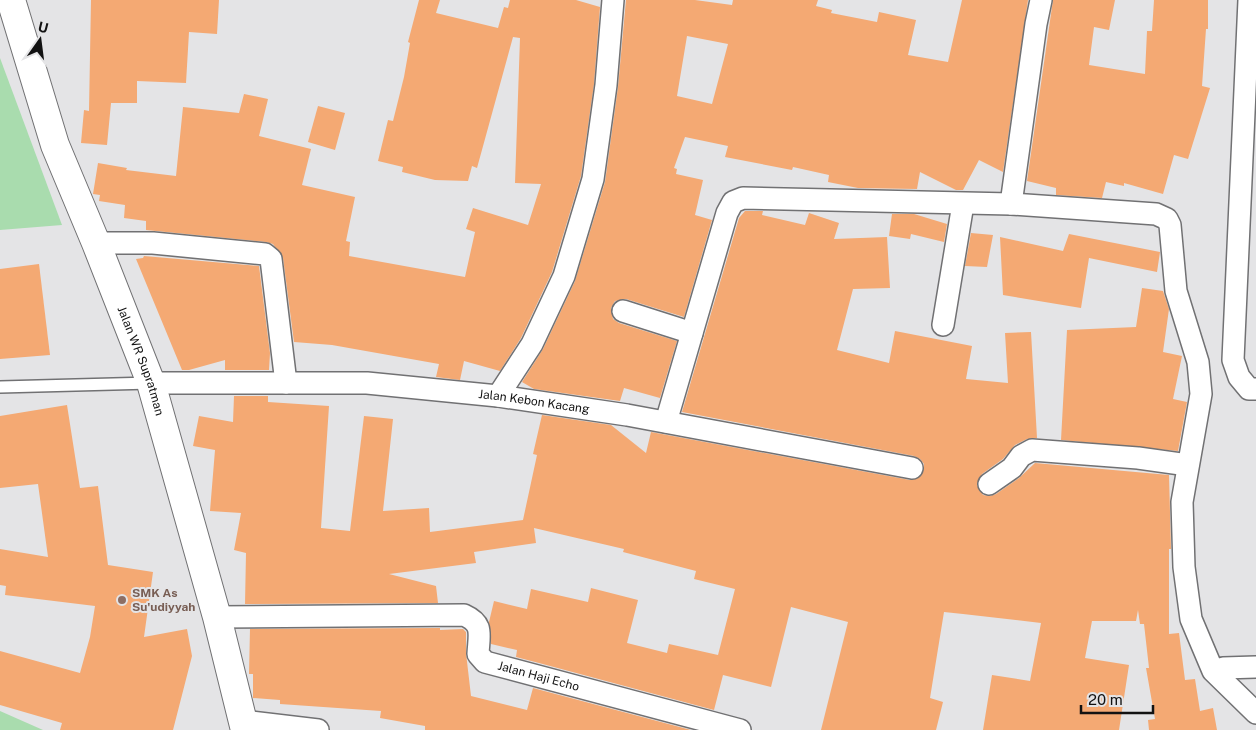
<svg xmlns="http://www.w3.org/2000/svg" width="1256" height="730" viewBox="0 0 1256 730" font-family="'Public Sans',sans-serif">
	<rect width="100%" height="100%" fill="#e4e4e6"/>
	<g fill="#a9dcae">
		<polygon points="0,58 62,225 0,230"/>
		<polygon points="0,711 43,730 0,730"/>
	</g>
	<g fill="#f4a973" fill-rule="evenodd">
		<polygon points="91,0 219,0 217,34 189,32 186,83 137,81 137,103 111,103 107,145 81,143 84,110 89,111"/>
		<polygon points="419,0 440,0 436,13 498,28 504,7 508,8 510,0 576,0 600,7 594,84 581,176 552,272 521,338 500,371 464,361 460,380 436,377 439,364 332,345 294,342 283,258 273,244 266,242 146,230 146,221 124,218 125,205 99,201 100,195 93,194 98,163 127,168 126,170 176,176 183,107 239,113 244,94 268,99 259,136 311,149 302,185 355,197 346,241 350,242 349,256 465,277 475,232 466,229 473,208 528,225 541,184 515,183 520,38 513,37 477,168 472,166 468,181 435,180 402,172 403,167 378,161 388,120 393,121 404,77 410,43 408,42"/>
		<path d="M626 0H695L732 5 733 0H818L816 6 832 10 831 13 877 22 879 12 916 20 908 55 948 62 962 0H1028L1003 172 979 160 963 190H956L920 172 917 189 858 188 828 182 829 175 793 167 792 170 725 157 728 146 685 137 674 168 677 169 676 174 703 180 695 215 712 220 684 317 626 299 615 301 611 308 613 319 619 323 677 341 660 398 624 388 620 401 534 389 522 382 543 349 575 281 605 182 618 87ZM687 36 728 44 712 104 677 96Z"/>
		<polygon points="1053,0 1115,0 1109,30 1094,27 1089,65 1145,74 1147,31 1152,31 1154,0 1208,0 1208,29 1206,29 1202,86 1210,88 1188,159 1174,155 1163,194 1124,183 1124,186 1106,182 1102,198 1056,195 1056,188 1027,181"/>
		<polygon points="318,106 345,113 335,150 308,142"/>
		<polygon points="745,211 763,211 762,215 805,225 809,213 839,223 834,239 887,237 890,288 853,289 837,350 889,363 895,331 972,346 966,379 1008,383 1005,333 1031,332 1037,438 1027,439 1015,445 1003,459 982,474 977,485 983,495 990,496 996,494 1019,478 1035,463 1169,475 1171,549 1169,549 1169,634 1179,633 1185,680 1195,679 1200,711 1213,708 1217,730 1149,730 1148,720 1155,719 1146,668 1149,668 1144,624 1140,624 1138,610 1136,621 1092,621 1085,658 1129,665 1119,730 983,730 992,675 1030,681 1041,623 963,614 944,612 930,698 943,702 936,730 821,730 848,622 791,607 771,687 723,675 714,710 539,663 516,657 517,650 491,644 489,622 494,601 527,609 531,589 588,602 591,588 638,600 627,643 667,653 669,644 718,655 735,589 694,579 696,571 623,552 624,549 534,528 536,543 474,552 476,563 389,574 436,586 438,603 245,604 246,553 234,550 241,513 210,511 215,450 193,446 199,416 233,422 234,396 268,396 268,402 329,406 321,528 350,531 364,416 393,419 383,511 429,508 430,532 523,520 537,455 533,454 542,415 611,425 646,453 651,432 910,480 921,476 924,464 920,459 914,456 682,412 739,218"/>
		<polygon points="892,214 914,214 947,224 944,242 911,234 910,239 889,236"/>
		<polygon points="971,233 993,235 987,267 965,266"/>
		<polygon points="1069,234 1160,252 1157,272 1089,258 1081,308 1003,295 1000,237 1063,251"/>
		<polygon points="144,256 259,266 270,353 269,370 225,370 225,360 189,370 182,370 136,259 143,258"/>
		<polygon points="39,264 50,355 0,359 0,269"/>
		<polygon points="1142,288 1163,291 1169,309 1163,352 1182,356 1173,399 1187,402 1178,451 1061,440 1067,330 1136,327"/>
		<polygon points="67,405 80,488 98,486 108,565 153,572 144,637 187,629 192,656 173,730 60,730 62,723 0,705 0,651 80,673 90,637 95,606 5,595 6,586 0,585 0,549 48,557 38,484 0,488 0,416"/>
		<polygon points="440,628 440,630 463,629 466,632 466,653 471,696 527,710 533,688 691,730 425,730 425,726 380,718 381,711 280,704 280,700 253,698 253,674 249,674 250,629"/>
	</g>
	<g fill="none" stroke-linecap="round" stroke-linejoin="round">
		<g stroke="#717173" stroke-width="14">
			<polyline id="service" points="0,387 151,383"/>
		</g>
		<g stroke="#717173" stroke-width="24">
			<g id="minor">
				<polyline points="1249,0 1233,360 1239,377 1249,389 1256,389"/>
				<polyline points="1011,204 1036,24 1041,0"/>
				<polyline points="96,243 153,243 265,254 271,259 286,383"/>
				<polyline points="623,311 692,333"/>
				<polyline points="943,325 963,204"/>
				<path id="s1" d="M151 383H367L498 396 627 415 912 468"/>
				<polyline points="498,396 532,344 564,276 593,179 606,85 613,0"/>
				<polyline points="666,422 727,213 733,202 743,198 1011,204 1156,214 1167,219 1170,225 1176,291 1198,362 1201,394 1182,502 1184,567 1191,619 1213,671 1256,713"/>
				<polyline points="989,484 1012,468 1021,456 1032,450 1138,458 1188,465"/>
				<path id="s2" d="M217 617 464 615C484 624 479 634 478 654L485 662 740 730"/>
				<polyline points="1223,668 1256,667"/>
				<polyline points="244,721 318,730"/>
			</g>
		</g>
		<g stroke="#717173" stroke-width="30">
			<g id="secondary">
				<path id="s3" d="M11 0 55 145 96 243 151 383 217 617 245 730"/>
			</g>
		</g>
		<use href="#service" stroke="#fff" stroke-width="11"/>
		<use href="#minor" stroke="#fff" stroke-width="21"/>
		<use href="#secondary" stroke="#fff" stroke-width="28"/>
	</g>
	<circle fill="#8d6e63" stroke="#e4e4e6" stroke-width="2" cx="122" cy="600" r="5"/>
	<g text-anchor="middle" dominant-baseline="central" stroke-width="4" stroke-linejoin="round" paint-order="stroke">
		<g font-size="12" fill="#121212" stroke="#e4e4e6">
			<text stroke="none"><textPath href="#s3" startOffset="384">Jalan WR Supratman</textPath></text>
			<text stroke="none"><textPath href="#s1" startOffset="384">Jalan Kebon Kacang</textPath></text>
			<text stroke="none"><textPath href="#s2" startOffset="359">Jalan Haji Echo</textPath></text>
		</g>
		<g font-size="12" font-weight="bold" fill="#785e54" stroke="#e4e4e6" text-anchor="start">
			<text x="132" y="593">SMK As<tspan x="132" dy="14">Su'udiyyah</tspan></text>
		</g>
	</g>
	<g transform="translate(40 40) rotate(14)" stroke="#e4e4e6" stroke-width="4" paint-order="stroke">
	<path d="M0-4L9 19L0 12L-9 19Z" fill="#121212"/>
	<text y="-8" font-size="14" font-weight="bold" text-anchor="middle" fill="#121212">U</text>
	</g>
	<path d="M1081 705v8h72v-8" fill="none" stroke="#121212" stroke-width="2.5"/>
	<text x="1088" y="705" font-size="15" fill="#121212" stroke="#e4e4e6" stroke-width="4" paint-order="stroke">20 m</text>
</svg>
